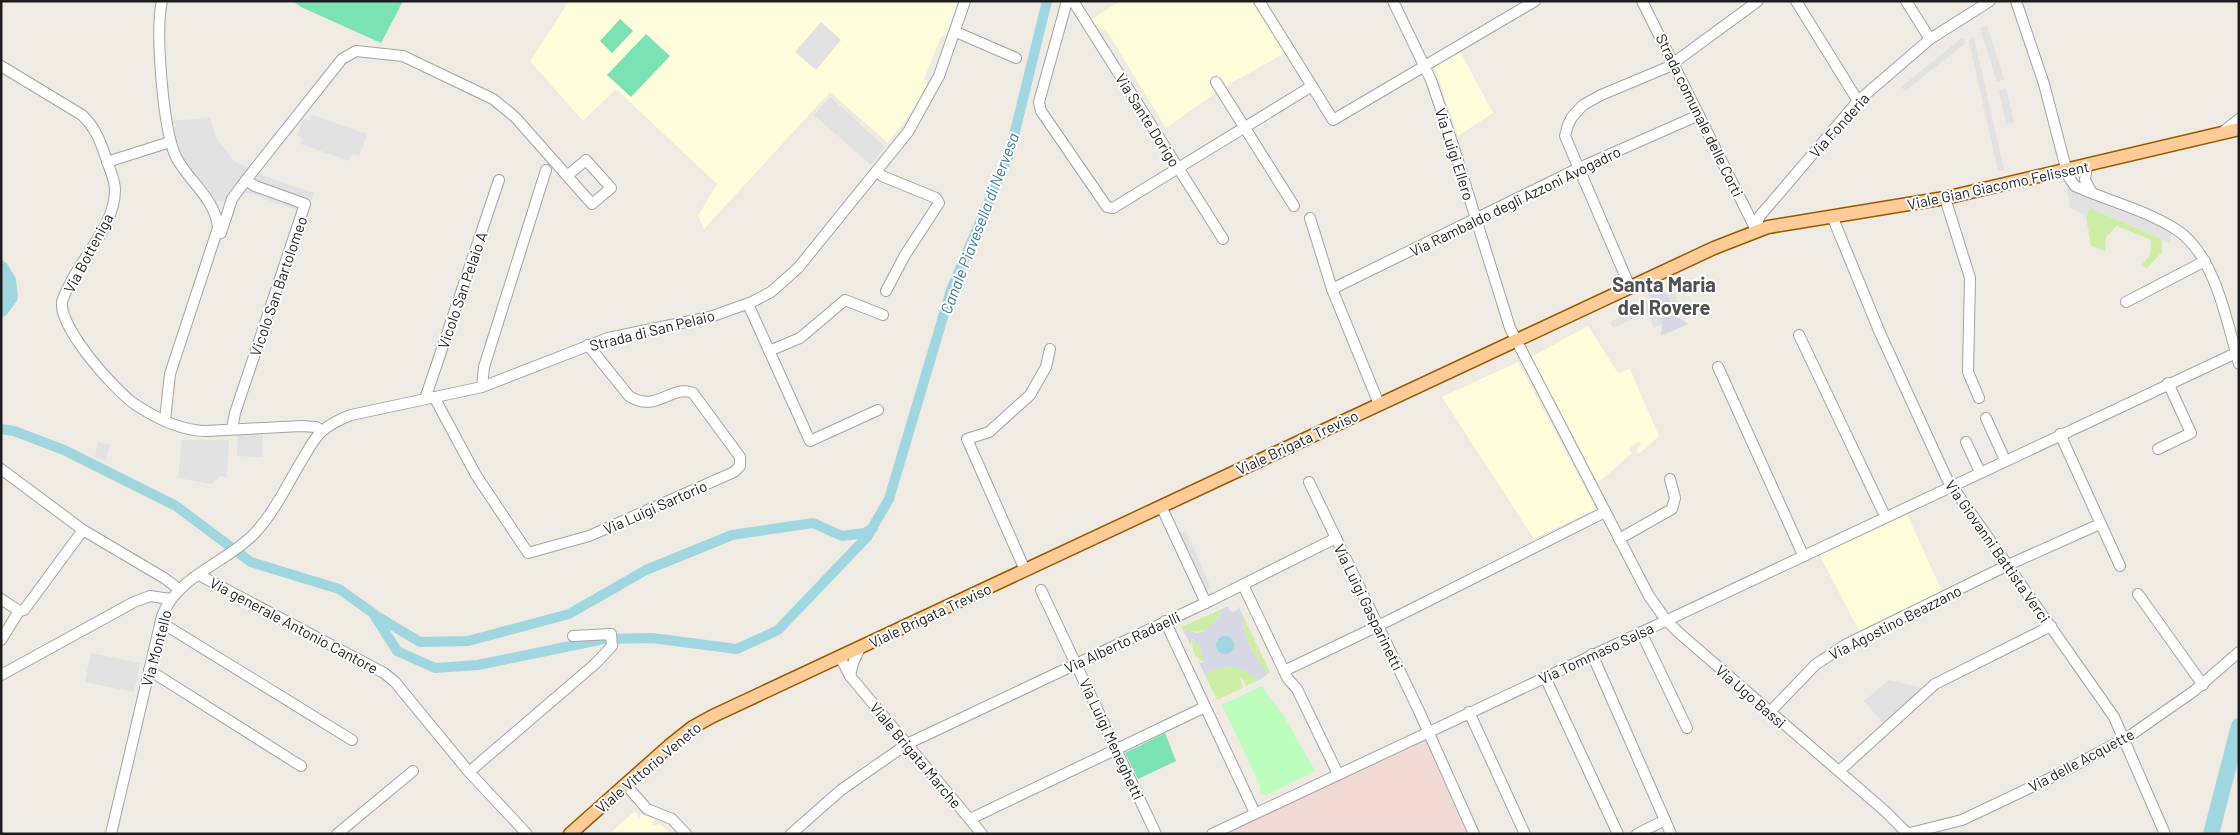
<svg xmlns="http://www.w3.org/2000/svg" width="2240" height="835" viewBox="0 0 2240 835" font-family="Barlow,sans-serif">
	<rect width="100%" height="100%" fill="#efeae2"/>
	<g fill="#fffcdb">
		<polygon points="569,1 958,1 947,34 941,37 924,79 928,83 914,108 888,143 830,92 704,229 698,216 717,184 616,89 583,121 530,61"/>
		<polygon points="1120,1 1253,1 1285,53 1224,87 1166,128 1106,30 1097,28 1092,19"/>
		<polygon points="1460,51 1493,113 1458,136 1434,66"/>
		<polygon points="1588,326 1618,373 1630,369 1659,436 1639,454 1636,450 1641,444 1639,442 1636,443 1629,449 1632,453 1598,483 1531,357"/>
		<polygon points="1518,362 1596,509 1534,539 1442,397"/>
		<polygon points="1906,512 1942,591 1859,631 1818,552"/>
		<polygon points="635,811 638,815 638,821 641,814 655,820 652,825 660,824 671,834 609,834"/>
	</g>
	<polygon fill="#f2dad4" points="1424,736 1467,834 1215,834"/>
	<g fill="#cdeda5">
		<polygon points="2090,208 2162,239 2162,252 2147,268 2141,266 2150,255 2151,240 2117,226 2106,237 2105,251 2091,246 2086,216"/>
		<path d="M1222 609C1213 629 1205 635 1183 630L1181 627Z"/>
		<path d="M1242 614 1270 672 1268 674C1255 657 1241 636 1242 614Z"/>
		<path d="M1191 639C1199 642 1205 654 1203 663L1194 654Z"/>
		<polygon points="1230,666 1244,670 1259,680 1246,686 1242,677 1240,677 1243,688 1217,700 1205,675 1215,669"/>
	</g>
	<polygon fill="#bcfcbc" points="1262,686 1285,718 1315,771 1266,795 1260,792 1260,785 1222,705"/>
	<g fill="#7be3b3">
		<polygon points="403,1 381,43 301,7 294,2"/>
		<polygon points="620,19 633,31 612,53 600,41"/>
		<polygon points="646,34 670,56 631,97 607,75"/>
		<polygon points="1165,733 1176,761 1138,779 1125,753"/>
	</g>
	<g fill="#e1e1e1">
		<polygon points="821,22 841,40 816,70 795,52"/>
		<polygon points="1987,26 2004,79 1997,82 1980,28"/>
		<polygon points="1962,38 1966,43 1905,91 1901,87"/>
		<polygon points="1974,38 2004,170 1998,171 1969,41"/>
		<polygon points="2006,88 2014,122 2006,124 1999,91"/>
		<polygon points="830,97 885,147 871,165 814,115"/>
		<polygon points="312,115 367,134 359,156 352,154 349,161 301,144 303,138 297,135 303,118 310,121"/>
		<polygon points="210,118 216,138 234,161 266,177 314,193 307,214 249,193 242,194 235,202 212,200 188,172 170,135 177,125 168,121"/>
		<polygon points="2067,188 2152,223 2172,234 2169,242 2090,208 2086,216 2070,208"/>
		<polygon points="1673,290 1684,314 1678,317 1667,293"/>
		<polygon points="1651,301 1662,324 1654,328 1643,304"/>
		<polygon points="1636,309 1640,315 1613,328 1610,322"/>
		<polygon points="263,433 262,457 237,456 238,435"/>
		<polygon points="182,440 229,440 227,477 219,476 212,484 178,478"/>
		<polygon points="98,442 110,445 106,460 95,457"/>
		<polygon points="1186,531 1211,588 1205,591 1179,534"/>
		<polygon points="91,653 140,663 134,692 85,682"/>
		<polygon points="1889,680 1919,687 1922,690 1884,724 1864,701"/>
	</g>
	<g fill="#d6d8e5">
		<polygon points="1660,280 1678,317 1688,324 1661,336 1662,324 1645,287"/>
		<polygon points="1228,606 1229,610 1234,612 1238,609 1238,606 1242,614 1243,628 1251,649 1268,674 1259,680 1244,670 1230,666 1215,669 1205,675 1198,660 1201,663 1204,662 1201,649 1193,639 1191,639 1191,646 1183,630 1197,633 1204,631 1218,618 1222,609"/>
	</g>
	<circle fill="#a0d6df" cx="1225" cy="645" r="9"/>
	<g fill="none" stroke-linecap="round" stroke-linejoin="round">
		<g stroke="#a0d6df" stroke-width="10">
			<polyline points="1,429 14,431 64,450 176,506 251,562 339,589 373,613 397,651 435,668 478,665 604,639 652,638 737,649 778,630 867,537 889,499 951,290 1010,152 1047,1"/>
			<polyline points="375,615 420,642 468,641 569,614 646,570 732,535 813,523 842,536 865,533 873,528"/>
		</g>
		<g stroke="#a0d6df" stroke-width="16">
			<polyline points="1,269 8,281 10,297 1,309"/>
			<polyline points="2211,834 2239,726"/>
		</g>
		<g stroke="#a4a4a4" stroke-width="12">
			<g id="minor">
				<path d="M162 1C155 31 163 129 176 157 189 182 216 199 218 228L170 374 165 420"/>
				<polyline points="1067,1 1039,102 1041,111 1107,207 1113,208 1312,86"/>
				<polyline points="1073,1 1223,239"/>
				<polyline points="1259,1 1333,120 1535,1"/>
				<polyline points="1393,1 1431,80 1453,145 1510,328 1649,596 1666,620 1678,632 1886,812 1907,833"/>
				<polyline points="1642,1 1756,230"/>
				<polyline points="1796,1 1858,101"/>
				<polyline points="1906,1 1930,39"/>
				<path d="M2016 1 2044 84 2068 176 2075 186C2108 201 2146 210 2177 230 2215 255 2227 322 2239 364"/>
				<polyline points="956,32 1016,58"/>
				<path d="M1 66 82 115C96 128 101 143 107 161 110 170 115 180 115 190 115 222 88 251 73 278 69 286 64 294 62 302 59 328 115 391 136 405 156 418 182 431 206 431L301 426 316 427 322 431"/>
				<polyline points="1216,82 1294,206"/>
				<polyline points="2224,131 2239,119"/>
				<polyline points="107,162 170,142"/>
				<polyline points="2087,165 2085,180 2092,193"/>
				<polyline points="877,171 882,176 936,198 939,203 905,255 886,291"/>
				<polyline points="246,180 342,59 356,51 403,56 493,99 515,117 592,204 611,188 586,160 567,176"/>
				<polyline points="1945,198 1970,278 1968,372 1979,398"/>
				<polyline points="1832,216 1880,333 1947,479 2114,717 2165,834"/>
				<polyline points="1310,218 1332,289 1379,404"/>
				<polyline points="1756,230 1759,217 1858,101 1930,39 1990,1"/>
				<polyline points="221,233 232,199 246,180 255,186 305,204 235,413 232,429"/>
				<polyline points="1630,287 1568,143 1565,136 1568,125 1572,117 1583,105 1601,95 1668,67 1758,1"/>
				<polyline points="1332,289 1579,168 1699,115"/>
				<polyline points="2126,302 2205,261"/>
				<polyline points="748,304 810,441 878,410"/>
				<polyline points="1799,335 1885,516"/>
				<polyline points="769,351 800,338 845,300 883,315"/>
				<polyline points="1718,367 1803,555"/>
				<polyline points="482,387 484,367 546,170"/>
				<path d="M434 397 476 475 528 553 589 536 734 472 740 466V457L693 393C670 384 657 414 629 396L588 345"/>
				<polyline points="425,399 499,180"/>
				<polyline points="1986,418 2005,460"/>
				<polyline points="2060,434 2120,566"/>
				<polyline points="1966,442 1980,472"/>
				<polyline points="2158,449 2191,433 2168,383"/>
				<polyline points="1,469 83,530 164,578 179,589"/>
				<polyline points="1309,482 1419,711 1474,834"/>
				<polyline points="1161,506 1206,603"/>
				<polyline points="1619,539 1672,509 1675,498 1670,479"/>
				<polyline points="1025,570 967,439 989,432 1030,395 1046,367 1050,349"/>
				<polyline points="199,575 384,673 395,682 469,772 527,834"/>
				<polyline points="1243,585 1288,679 1297,689 1338,774"/>
				<polyline points="1041,590 1156,834"/>
				<polyline points="2138,594 2203,685"/>
				<polyline points="1,599 19,611"/>
				<polyline points="1165,621 1255,813"/>
				<polyline points="160,624 170,628 352,740"/>
				<polyline points="1641,632 1687,728"/>
				<polyline points="1,640 19,611 24,610 83,530"/>
				<polyline points="1592,654 1671,834"/>
				<polyline points="840,657 850,676 982,834"/>
				<polyline points="149,670 301,766"/>
				<polyline points="1284,671 1378,626 1605,512"/>
				<polyline points="1,675 134,602 150,596 170,599"/>
				<polyline points="850,676 853,663 860,648"/>
				<polyline points="1545,677 1618,834"/>
				<polyline points="1469,712 1525,834"/>
				<polyline points="1770,712 1815,665 1845,645 2008,565 2100,524"/>
				<polyline points="1839,771 1935,684 2051,626"/>
				<polyline points="469,772 595,664 612,646 611,634 573,636"/>
				<polyline points="626,785 647,809 672,819 686,834"/>
				<polyline points="970,819 1205,707"/>
				<path d="M111 834 162 616C177 576 226 563 254 534 274 513 287 485 302 460 308 450 313 440 321 432 330 424 340 419 351 415L482 387 608 338 710 317 752 302 771 292 798 268 908 132 939 76 965 1"/>
				<polyline points="337,834 413,771"/>
				<polyline points="791,834 841,790 907,744 1216,598 1336,538"/>
				<polyline points="1212,834 2236,353"/>
				<polyline points="1637,834 1665,820"/>
				<polyline points="1906,834 1962,820 2061,773 2131,735 2194,691 2239,652"/>
			</g>
		</g>
		<g stroke="#965900" stroke-width="15">
			<polyline id="major" points="570,834 669,746 693,727 713,716 1714,248 1768,227 1945,198 2239,129"/>
		</g>
		<use href="#minor" stroke="#fff" stroke-width="10"/>
		<use href="#major" stroke="#ffcb97" stroke-width="12"/>
	</g>
	<g text-anchor="middle" dominant-baseline="central" stroke-width="4" stroke-linejoin="round" paint-order="stroke">
		<g font-size="15" fill="#1d1d1d" stroke="#fff">
			<text transform="translate(1700 115) rotate(64)">Strada comunale delle Corti</text>
			<text transform="translate(1148 120) rotate(58)">Via Sante Dorigo</text>
			<text transform="translate(1839 125) rotate(-48)">Via Fonderia</text>
			<text transform="translate(1455 154) rotate(72)">Via Luigi Ellero</text>
			<text transform="translate(1998 185) rotate(-12)">Viale Gian Giacomo Felissent</text>
			<text transform="translate(1515 201) rotate(-26)">Via Rambaldo degli Azzoni Avogadro</text>
			<text transform="translate(88 253) rotate(-62)">Via Botteniga</text>
			<text transform="translate(278 286) rotate(-71)">Vicolo San Bartolomeo</text>
			<text transform="translate(462 290) rotate(-71)">Vicolo San Pelaio A</text>
			<text transform="translate(652 330) rotate(-14)">Strada di San Pelaio</text>
			<text transform="translate(1297 442) rotate(-25)">Viale Brigata Treviso</text>
			<text transform="translate(655 507) rotate(-24)">Via Luigi Sartorio</text>
			<text transform="translate(1998 551) rotate(55)">Via Giovanni Battista Verci</text>
			<text transform="translate(1369 607) rotate(64)">Via Luigi Gasparinetti</text>
			<text transform="translate(930 615) rotate(-25)">Viale Brigata Treviso</text>
			<text transform="translate(1895 622) rotate(-27)">Via Agostino Beazzano</text>
			<text transform="translate(294 625) rotate(28)">Via generale Antonio Cantore</text>
			<text transform="translate(1122 642) rotate(-25)">Via Alberto Radaelli</text>
			<text transform="translate(156 648) rotate(-75)">Via Montello</text>
			<text transform="translate(1596 653) rotate(-25)">Via Tommaso Salsa</text>
			<text transform="translate(1751 696) rotate(41)">Via Ugo Bassi</text>
			<text transform="translate(1112 739) rotate(65)">Via Luigi Meneghetti</text>
			<text transform="translate(916 755) rotate(50)">Viale Brigata Marche</text>
			<text transform="translate(2081 760) rotate(-28)">Via delle Acquette</text>
			<text transform="translate(648 767) rotate(-40)">Viale Vittorio Veneto</text>
		</g>
		<g font-size="16" font-style="italic" fill="#3f78a2" stroke="#fff">
			<text transform="translate(979 223) rotate(-69)">Canale Piavesella di Nervesa</text>
		</g>
		<g font-size="20" font-weight="bold" fill="#505050" stroke="#fff">
			<text x="1664" y="284">Santa Maria<tspan x="1664" dy="23">del Rovere</tspan></text>
		</g>
	</g>
	<rect width="2240" height="835" fill="none" stroke="#1d1d1d" stroke-width="5"/>
</svg>
